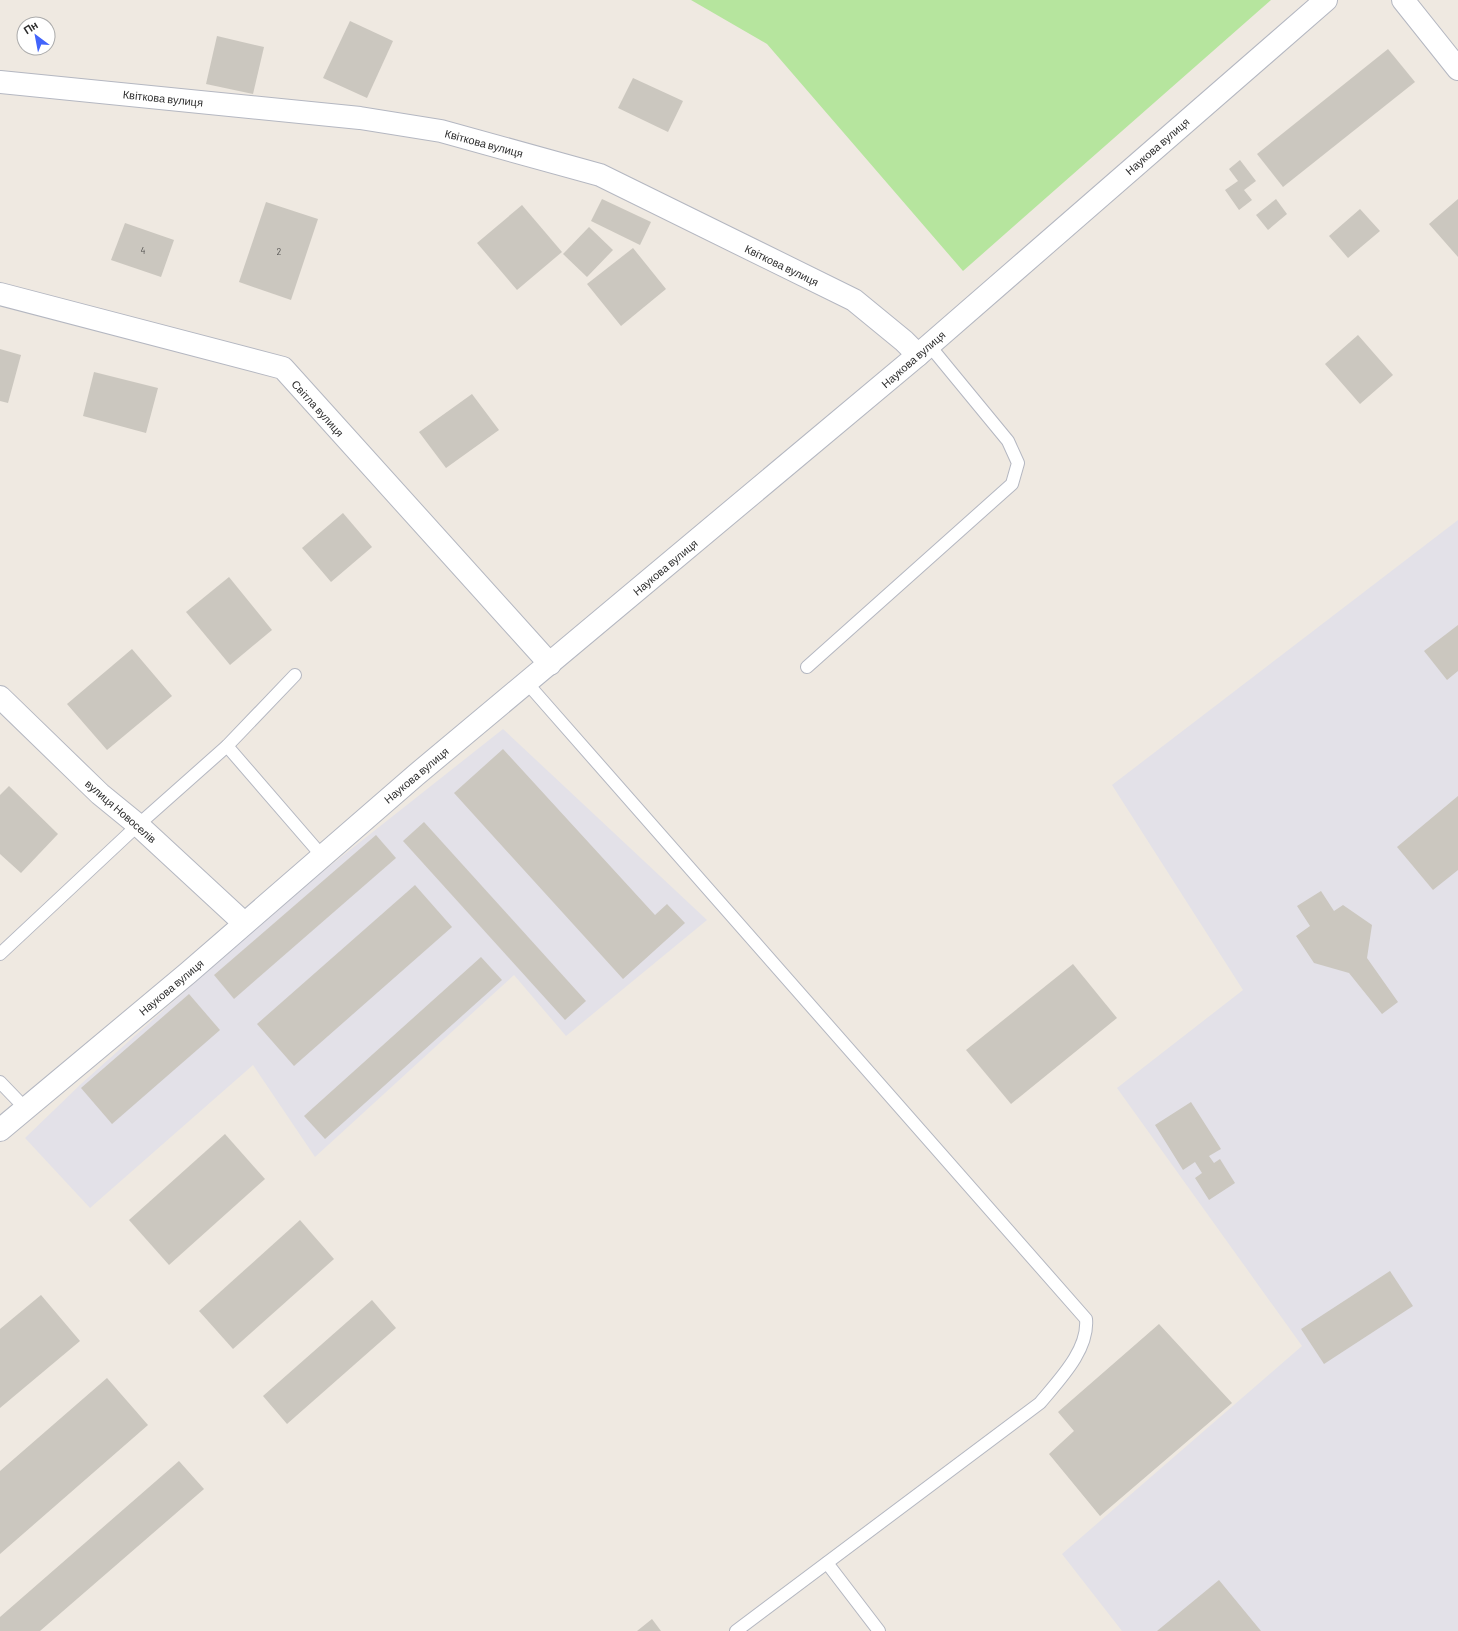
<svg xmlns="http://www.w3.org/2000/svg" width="1458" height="1631" viewBox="0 0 1458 1631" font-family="Barlow,sans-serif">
	<rect width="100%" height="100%" fill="#efe9e1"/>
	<g fill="#e3e1e8">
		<polygon points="1458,520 1458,1631 1122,1631 1062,1554 1302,1346 1117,1088 1243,990 1112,785"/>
		<polygon points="503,729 707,920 566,1036 514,975 315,1157 253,1065 90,1208 25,1138 81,1084 288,899"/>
	</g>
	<polygon fill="#b6e59e" points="691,0 1271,0 963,271 767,44"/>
	<g fill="#cbc7bf">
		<polygon points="350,21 393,41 367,98 323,78"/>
		<polygon points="217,36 264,47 253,94 206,84"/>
		<polygon points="1388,49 1415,82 1283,187 1257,154"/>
		<polygon points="633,78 683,101 668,132 618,108"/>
		<polygon points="1240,160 1256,181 1244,190 1252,200 1239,210 1225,190 1238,181 1229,169"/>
		<polygon points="602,199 651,222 640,245 591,221"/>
		<polygon points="1276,199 1287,214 1268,230 1256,215"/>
		<polygon points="1458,199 1458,257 1429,224"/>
		<polygon points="266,202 318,219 291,300 239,282"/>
		<polygon points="522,205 562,252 517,290 477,243"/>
		<polygon points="1360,209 1380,231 1348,258 1329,236"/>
		<polygon points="125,223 174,240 161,277 111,260"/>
		<polygon points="589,227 613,250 587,277 563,254"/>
		<polygon points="633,248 666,289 621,326 587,284"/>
		<polygon points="1358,335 1393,375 1360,404 1325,364"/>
		<polygon points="0,349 21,355 8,403 0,401"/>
		<polygon points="94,372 158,388 146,433 83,416"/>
		<polygon points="472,394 499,430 446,468 419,432"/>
		<polygon points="343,513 372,547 331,582 302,548"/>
		<polygon points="229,577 272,630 230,665 186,612"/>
		<polygon points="1458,625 1458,671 1447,680 1424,651"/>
		<polygon points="132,649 172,696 107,750 67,704"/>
		<polygon points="503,749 655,915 667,904 685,923 623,979 454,793"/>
		<polygon points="9,786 58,834 21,873 0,854 0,795"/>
		<polygon points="1458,796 1458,870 1433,890 1397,847"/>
		<polygon points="424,822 586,1001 565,1020 403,841"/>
		<polygon points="376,835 396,858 234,999 214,975"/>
		<polygon points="415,885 452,927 294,1066 257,1024"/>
		<polygon points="1321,891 1334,911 1343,905 1372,925 1367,958 1398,1002 1382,1014 1349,973 1314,963 1296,936 1310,926 1297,906"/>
		<polygon points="481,957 502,980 325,1139 304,1116"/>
		<polygon points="1073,964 1117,1018 1011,1104 966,1050"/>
		<polygon points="189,994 220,1030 112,1124 81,1088"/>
		<polygon points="1191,1102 1221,1149 1209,1156 1214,1163 1220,1159 1235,1183 1209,1200 1195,1178 1202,1173 1195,1162 1183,1170 1155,1125"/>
		<polygon points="225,1134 265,1179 169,1265 129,1220"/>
		<polygon points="300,1220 334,1259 233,1349 199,1311"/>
		<polygon points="1390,1271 1413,1306 1324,1364 1301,1329"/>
		<polygon points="41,1295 80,1341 0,1408 0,1329"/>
		<polygon points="372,1300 396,1328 287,1424 263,1396"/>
		<polygon points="1159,1324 1232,1403 1100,1516 1049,1454 1074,1431 1058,1412"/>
		<polygon points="107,1378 148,1425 0,1554 0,1471"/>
		<polygon points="179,1461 204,1489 40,1631 0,1631 0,1617"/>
		<polygon points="1219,1580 1261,1631 1157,1631"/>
		<polygon points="652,1619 661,1631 637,1631"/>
	</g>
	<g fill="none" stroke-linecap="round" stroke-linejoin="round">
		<g stroke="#b4b7c1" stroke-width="14">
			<g id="lane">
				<polyline points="807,667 1012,484 1018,463 1008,441 929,345"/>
				<path d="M527 683 1086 1319C1089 1350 1059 1380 1040 1403L736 1631"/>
				<polyline points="227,746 323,857"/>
				<polyline points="0,954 138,825 227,746 295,675"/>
				<polyline points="0,1082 25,1108"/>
				<polyline points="827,1563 879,1631"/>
			</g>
		</g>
		<g stroke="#b4b7c1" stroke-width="24">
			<g id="street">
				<polyline points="1403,0 1458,69"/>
				<polyline points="0,82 360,118 441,131 600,175 854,300 904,341 918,355"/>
				<polyline points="0,294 283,368 550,664"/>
				<polyline points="0,697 100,794 138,825 244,923"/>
			</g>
		</g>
		<g stroke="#b4b7c1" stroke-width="24">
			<polyline id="secondary" points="0,1130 188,973 416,775 918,355 1326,0"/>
		</g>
		<use href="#lane" stroke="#fff" stroke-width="12"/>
		<use href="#street" stroke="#fff" stroke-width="22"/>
		<use href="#secondary" stroke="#fff" stroke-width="22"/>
	</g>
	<g text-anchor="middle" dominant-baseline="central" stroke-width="4" stroke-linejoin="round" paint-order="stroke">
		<g font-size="9" fill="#555452">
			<text x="143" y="250">4</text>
			<text x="279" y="251">2</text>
		</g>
		<g font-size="11" fill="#2e2e2e" stroke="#fff">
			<text transform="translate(163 98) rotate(6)">Квіткова вулиця</text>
			<text transform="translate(484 143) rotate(15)">Квіткова вулиця</text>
			<text transform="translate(1157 146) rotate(-41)">Наукова вулиця</text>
			<text transform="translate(782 265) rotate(26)">Квіткова вулиця</text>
			<text transform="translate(913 359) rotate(-41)">Наукова вулиця</text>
			<text transform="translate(318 408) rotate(48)">Світла вулиця</text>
			<text transform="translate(665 567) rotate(-40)">Наукова вулиця</text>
			<text transform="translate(416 775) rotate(-40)">Наукова вулиця</text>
			<text transform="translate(121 811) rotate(41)">вулиця Новоселів</text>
			<text transform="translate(171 987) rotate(-40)">Наукова вулиця</text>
		</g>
	</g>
	<g transform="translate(36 36) rotate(328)"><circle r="19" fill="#ffffff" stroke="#ababab"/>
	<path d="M0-3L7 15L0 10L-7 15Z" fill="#4264fb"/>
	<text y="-6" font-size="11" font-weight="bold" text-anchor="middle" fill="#2e2e2e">Пн</text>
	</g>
</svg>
